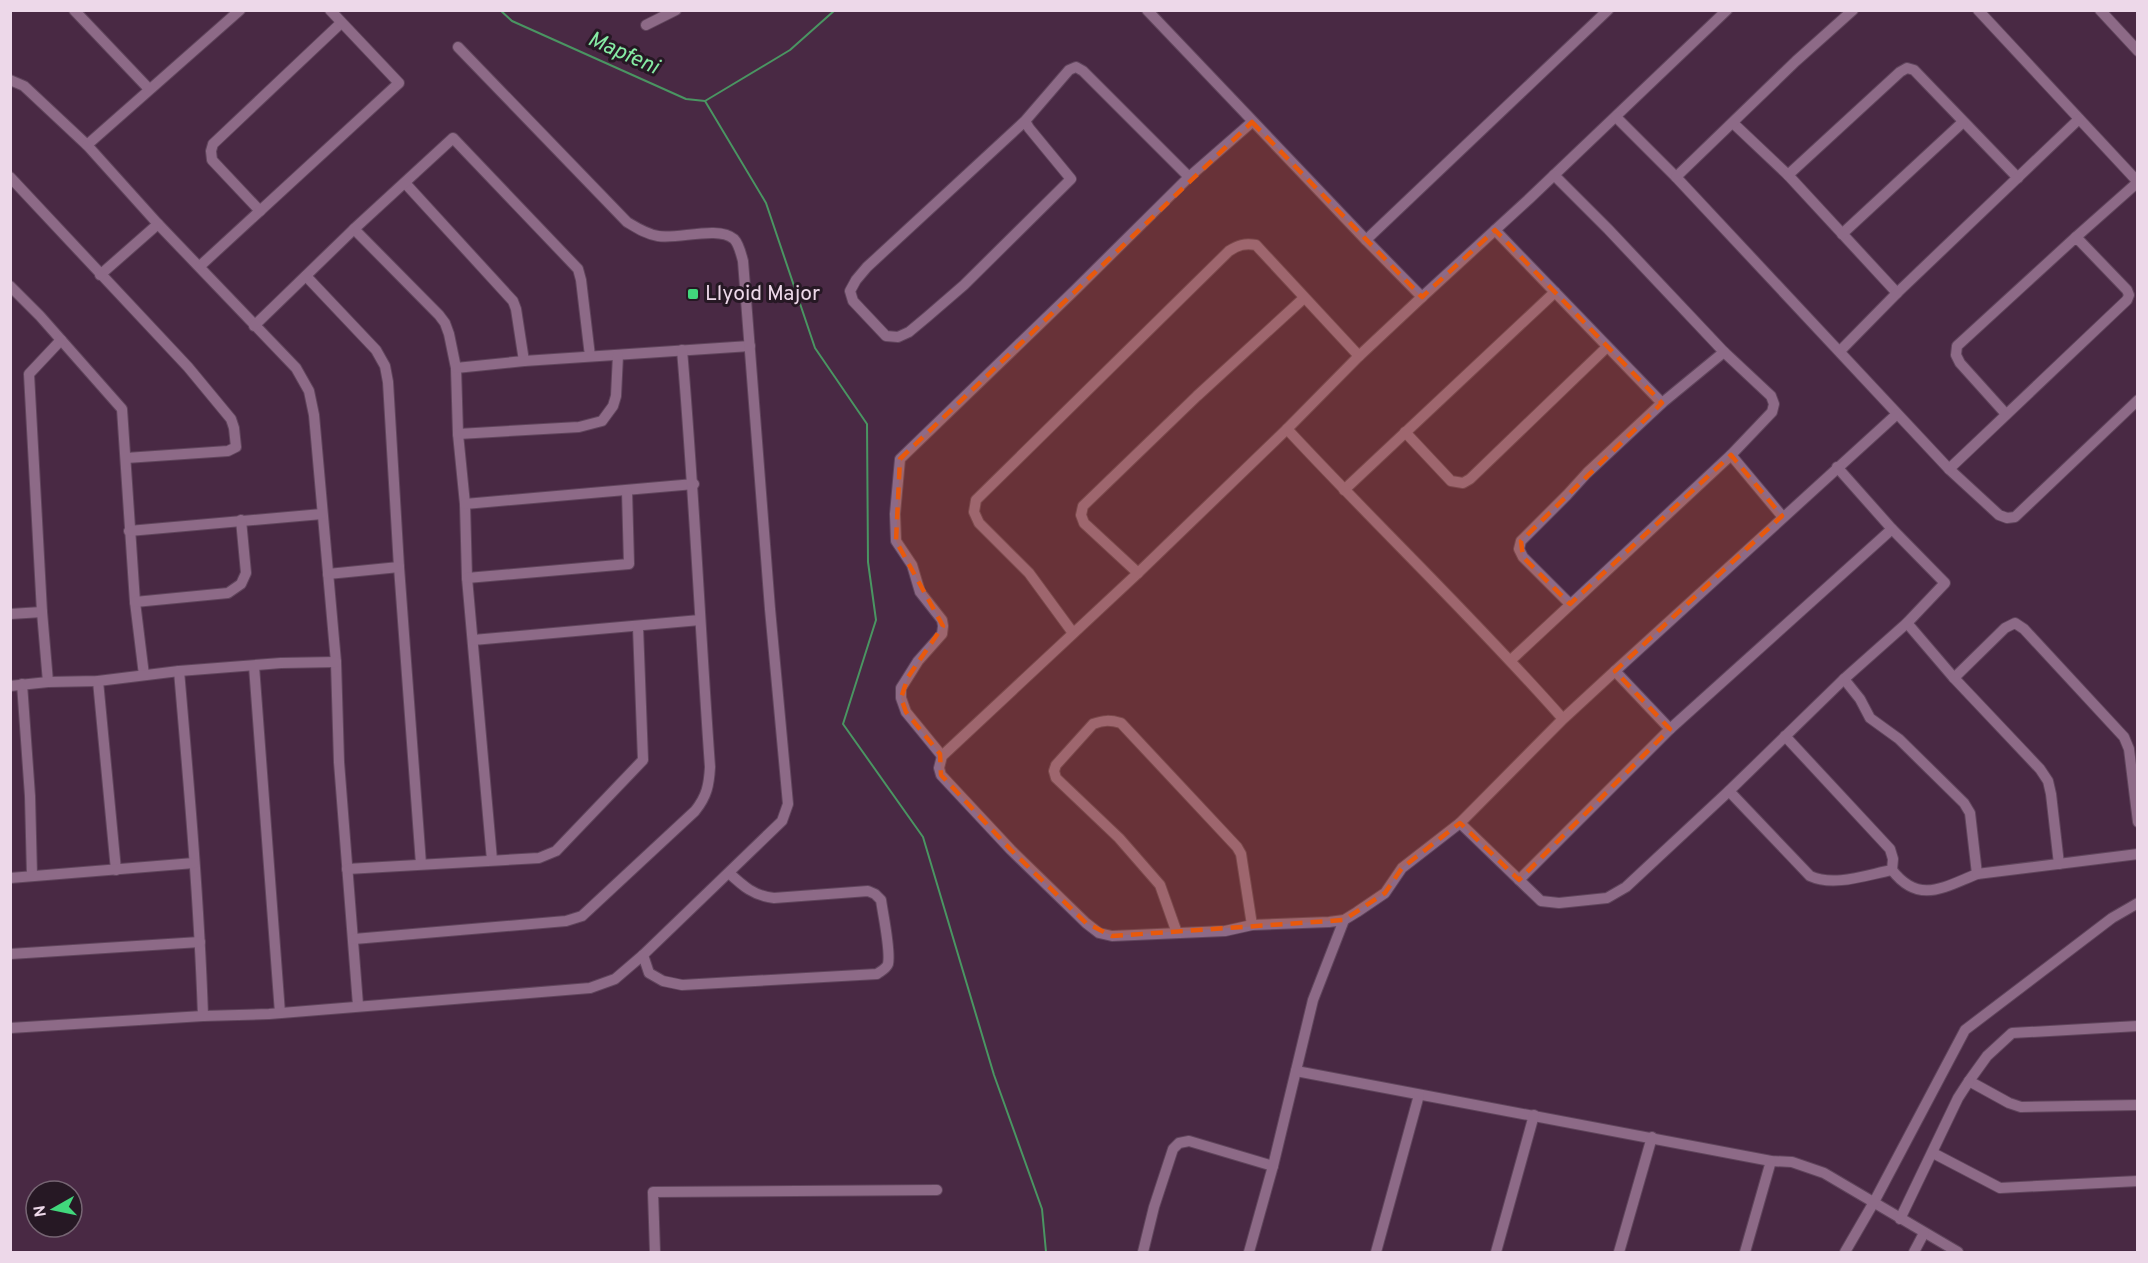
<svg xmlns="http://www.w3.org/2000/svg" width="2148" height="1263" viewBox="0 0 2148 1263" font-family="Overpass,sans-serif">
	<rect width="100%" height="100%" fill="#492944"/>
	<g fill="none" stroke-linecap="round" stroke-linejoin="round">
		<g stroke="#4a9562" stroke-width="2">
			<polyline points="500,10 512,21 686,99 705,101"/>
			<polyline points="705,101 766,203 815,348 867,424 868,562 876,620 843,724 923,837 994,1075 1042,1209 1046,1252"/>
			<polyline points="705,101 790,50 835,10"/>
		</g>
		<g stroke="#60455c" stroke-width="12">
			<g id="minor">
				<polyline points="74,10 149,89"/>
				<polyline points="1147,10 1366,240"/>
				<polyline points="1608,10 1366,240 1422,297 1530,198 1727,10"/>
				<polyline points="1978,10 2138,182"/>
				<polyline points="2100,10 2138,51"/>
				<polyline points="646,25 676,10"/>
				<polyline points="10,80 24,86 87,145 158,224 296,368 309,391 314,415 336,662 339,762 358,1005"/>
				<polyline points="1616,117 1676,177 1949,469 1999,515 2007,518 2015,517 2138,400"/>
				<polyline points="1025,121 867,267 856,280 850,291 853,301 886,336 898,337 909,332 927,317 964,285 1071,179 1029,128 1025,121 1069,70 1076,67 1083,71 1189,177"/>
				<polyline points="1733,123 1788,175 1897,293"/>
				<polyline points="87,145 240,10"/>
				<polyline points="1554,175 1608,229 1724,352"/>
				<polyline points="1788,175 1900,72 1907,68 1914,70 2018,178"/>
				<polyline points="10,177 188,367 231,419 234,428 236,447 228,451 126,458"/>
				<polyline points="1676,177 1796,61 1853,10"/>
				<polyline points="405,183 513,301 516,309 524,361"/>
				<polyline points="260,211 212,160 211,151 213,144 341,23"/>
				<polyline points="354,229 439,315 445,323 449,334 456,368 458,434 465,504 467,578 492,860"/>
				<polyline points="1495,230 1662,403"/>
				<polyline points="1842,234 1963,122"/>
				<polyline points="2076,237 2138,182"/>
				<polyline points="200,266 399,83 330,10"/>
				<polyline points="100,275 158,224"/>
				<polyline points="306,276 376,350 385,366 388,382 399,567 421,864"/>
				<polyline points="10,286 40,316 122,409 135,602 144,675"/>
				<polyline points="254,326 354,229 453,138 578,269 581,280 590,356"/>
				<polyline points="1840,351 1897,293 2079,119"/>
				<polyline points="456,368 524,361 750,346"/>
				<polyline points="1287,429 1359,356 1422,297"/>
				<polyline points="1405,432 1451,481 1463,483 1470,479 1607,347"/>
				<polyline points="458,434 579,427 602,421 613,406 616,396 618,355"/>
				<polyline points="1949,469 2127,300 2129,295 2127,290 2076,237 1957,346 1956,355 1960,363 2005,413"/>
				<polyline points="1344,490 1555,292"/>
				<polyline points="465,504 694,484"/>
				<polyline points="129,531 322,514"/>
				<polyline points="1138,573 1084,523 1081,515 1083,506 1197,396 1304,298"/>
				<polyline points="328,574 399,567"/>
				<polyline points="467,578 629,564 627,491"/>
				<polyline points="135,602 228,593 241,584 246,573 241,520"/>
				<polyline points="1570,604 1523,557 1519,549 1521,541 1567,495 1587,473 1662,403 1724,352 1771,396 1774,404 1772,412 1731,455"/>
				<polyline points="10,614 42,612"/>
				<polyline points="1907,623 1954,678 2040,769 2048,781 2051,794 2059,864"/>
				<path d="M1073 633 1029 573 979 523 974 512 976 500 1229 251C1238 245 1245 243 1256 245L1359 356"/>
				<polyline points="473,640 700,620"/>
				<polyline points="1511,660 1731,455 1782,516"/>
				<polyline points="254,666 280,1013"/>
				<path d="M179 671C189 786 199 900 203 1016"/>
				<polyline points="1615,671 1670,729"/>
				<polyline points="1954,678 2005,628 2015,623 2024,629 2124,737 2129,749 2138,822"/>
				<path d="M1844 679 1860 699 1870 718 1899 739 1964 803 1970 813 1977 874C1944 887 1919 905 1892 870"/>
				<polyline points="98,681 116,870"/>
				<polyline points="48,682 42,612 29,374 61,340"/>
				<polyline points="22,684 30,796 32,876"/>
				<polyline points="10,686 48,682 98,681 179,671 281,663 336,662"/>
				<path d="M1563 719C1475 619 1378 527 1287 429L1138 573 942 756 939 768 941 775 1011 850 1086 923 1099 933 1112 936 1225 931 1252 925 1329 922 1344 920 1357 912 1385 893 1402 868 1460 823 1563 719 1615 671 1897 414"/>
				<polyline points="942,756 906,712 901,698 901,688 908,677 918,661 942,634 943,626 942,620 920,592 912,565 896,541 895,514 900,459 1074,291 1189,177 1252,122"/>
				<path d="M1729 791 1810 876C1834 887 1866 875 1892 870L1893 859 1890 849 1785 736"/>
				<polyline points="1460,823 1541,901 1559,903 1607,898 1626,887 1729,791 1844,679 1907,623 1945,583 1892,529 1837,467"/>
				<polyline points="347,869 539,858 556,851 643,760 638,627"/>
				<polyline points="1977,874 2138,854"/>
				<polyline points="10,878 194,863"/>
				<polyline points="1519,880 1670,729 1892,529"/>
				<path d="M1177 933 1160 885 1119 838 1056 778 1054 771 1056 765 1093 724C1104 720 1110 720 1121 723L1237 847 1241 854 1252 925"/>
				<path d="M354 939 566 921 582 916 695 811C707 796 709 785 710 767 700 628 694 489 682 350"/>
				<polyline points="10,954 200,942"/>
				<path d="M643 955 649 973 663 981 682 985 877 974C881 971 886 969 888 964 891 951 883 915 881 900L875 894 868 891 774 898C754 896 743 886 729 873"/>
				<polyline points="2138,1026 2012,1033 1987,1056 1969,1081 2009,1103 2021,1107 2138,1105"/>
				<path d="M10 1028 203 1016 269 1014 590 988 615 979 643 955 782 821 788 804 770 609 743 261C741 254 739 244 734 239 718 225 677 240 658 236 646 234 637 228 627 222L458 47"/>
				<polyline points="1296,1071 1771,1161 1792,1162 1824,1173 1958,1252"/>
				<polyline points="1933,1153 2000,1188 2138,1181"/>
				<polyline points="1900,1219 1958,1098 1969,1081"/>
				<polyline points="655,1252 653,1192 937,1190"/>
				<polyline points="1143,1252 1154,1207 1173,1149 1179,1143 1189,1141 1273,1166"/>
				<polyline points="1249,1252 1273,1166 1313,1000 1344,920"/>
				<polyline points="1376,1252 1419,1095"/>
				<polyline points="1496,1252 1534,1115"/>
				<polyline points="1619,1252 1652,1137"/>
				<polyline points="1745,1252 1771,1161"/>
				<polyline points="1845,1252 1874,1202 1965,1030 2112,918 2138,903"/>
				<polyline points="1914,1252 1924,1233"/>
			</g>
		</g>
		<use href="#minor" stroke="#8d6a87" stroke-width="10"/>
	</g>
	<path fill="#e8590c" fill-opacity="0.2" stroke="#e8590c" stroke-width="4.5" stroke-dasharray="12 8" stroke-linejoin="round" d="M1252 122 1422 297 1495 230 1662 403 1521 541 1523 557 1570 604 1731 455 1782 516 1615 671 1670 729 1519 880 1460 823 1402 868 1385 893 1344 920 1112 936 1086 923 1011 850 941 775 940 754 906 712 901 698 908 677 943 626 896 541 900 459Z"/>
	<rect fill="#41d77c" stroke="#261824" stroke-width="2" x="687" y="288" width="12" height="12" rx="3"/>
	<g text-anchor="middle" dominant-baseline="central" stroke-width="6" stroke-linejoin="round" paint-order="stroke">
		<g font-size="21" fill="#edd8e9" stroke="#261824" text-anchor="start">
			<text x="705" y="294">Llyoid Major</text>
		</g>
		<g font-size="22" font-style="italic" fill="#86eca4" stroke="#261824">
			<text transform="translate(623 54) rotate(24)">Mapfeni</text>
		</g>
	</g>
	<rect width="2148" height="1263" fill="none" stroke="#edd8e9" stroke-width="24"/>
	<g transform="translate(54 1209) rotate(261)"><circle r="28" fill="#261824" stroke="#766573" stroke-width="1.5"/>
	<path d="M0-4.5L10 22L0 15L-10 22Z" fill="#41d77c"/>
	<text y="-9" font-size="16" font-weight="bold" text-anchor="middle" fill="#edd8e9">N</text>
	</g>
</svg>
